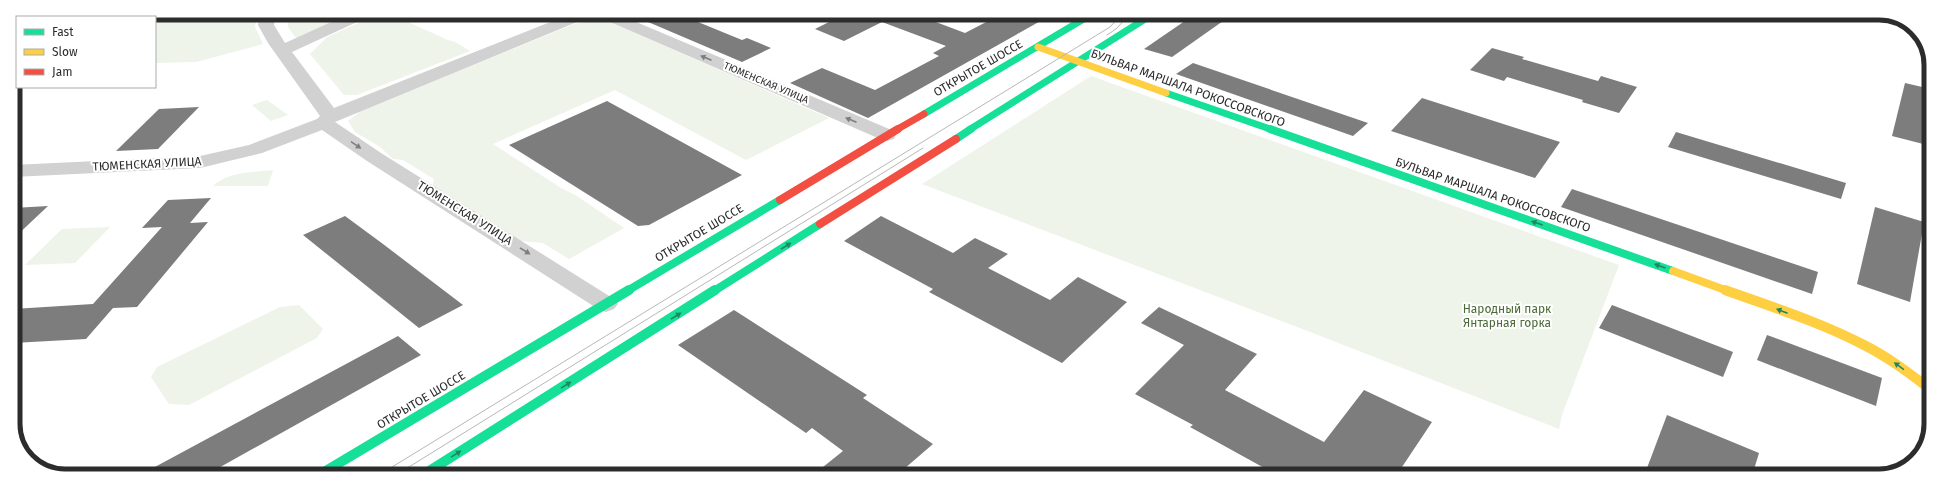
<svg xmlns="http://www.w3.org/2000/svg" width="1944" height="489" viewBox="0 0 1944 489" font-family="'Fira Sans',sans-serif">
	<rect width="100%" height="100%" fill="#fff"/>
	<g fill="#eef4e9">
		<polygon points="100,13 258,13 255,27 263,44 196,62 155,63 155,17 95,17"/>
		<polygon points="288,13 356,13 296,38 288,27"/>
		<polygon points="381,13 388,13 407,20 408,22 448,40 455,42 470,51 357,95 344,95 310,54 327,37"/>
		<polygon points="479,13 550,13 525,23 489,20"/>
		<polygon points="591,21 610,22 829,118 746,160 615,90 493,144 561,188 577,196 624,228 569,259 543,243 521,241 435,189 433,184 434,179 403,160 393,159 380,147 355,132 348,121 361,111 574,24"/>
		<polygon points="1091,76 1619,265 1562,415 1559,429 1305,330 922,184"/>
		<polygon points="267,100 288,115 271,121 252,105"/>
		<path d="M273 170 268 186H213C227 172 253 172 273 170Z"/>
		<polygon points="110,227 75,263 25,265 62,229"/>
		<polygon points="299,305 323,329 317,338 189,405 169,404 151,377 157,367 280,307"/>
	</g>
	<g fill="#7d7d7d">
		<polygon points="627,13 676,13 742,40 747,38 771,48 742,62"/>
		<polygon points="862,13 912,13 965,33 992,19 1000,22 1015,14 1053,14 868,118 790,83 822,68 875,90 939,56 933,53 946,46 882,22 844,41 815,29 835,19 843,22"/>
		<polygon points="1195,14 1233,14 1172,57 1144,49"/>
		<polygon points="1492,48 1524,57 1522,59 1598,81 1601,76 1637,87 1619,113 1582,102 1583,100 1507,77 1504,81 1470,70"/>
		<polygon points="1193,63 1368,123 1353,136 1176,74"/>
		<polygon points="1905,83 1931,89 1931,146 1892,136"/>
		<polygon points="1422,98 1560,142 1535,178 1391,131"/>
		<polygon points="607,101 742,175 649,225 638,226 509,145"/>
		<polygon points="199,107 158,149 116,151 159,109"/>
		<polygon points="1676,132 1846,183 1841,199 1668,147"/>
		<polygon points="1572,189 1818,272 1812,294 1561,207"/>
		<polygon points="211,198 190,223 208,222 137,307 113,308 86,339 13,343 13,309 93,304 162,227 142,228 168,200"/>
		<polygon points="48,206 13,239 13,208"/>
		<polygon points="1875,207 1924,222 1910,302 1857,284"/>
		<polygon points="345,216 383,244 463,305 419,328 303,235"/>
		<polygon points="881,216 953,253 975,238 1008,254 988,268 1050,300 1078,277 1127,302 1062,363 929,292 933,289 844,241"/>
		<polygon points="1612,305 1733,352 1723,377 1599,328"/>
		<polygon points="1159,307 1257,354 1225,390 1324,442 1364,390 1432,422 1396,476 1279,476 1190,427 1193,425 1135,394 1184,345 1141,323"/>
		<polygon points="734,310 867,395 863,398 933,444 897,475 813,475 843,451 812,428 806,433 678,345"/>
		<polygon points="1767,335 1882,378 1876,406 1757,360"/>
		<polygon points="398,336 421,355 206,475 140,475"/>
		<polygon points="1667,415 1759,453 1752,476 1644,476"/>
	</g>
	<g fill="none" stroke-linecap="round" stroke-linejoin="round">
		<polygon fill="#d1d1d1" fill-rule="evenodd" points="260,13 276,13 274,25 285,43 351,13 372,13 370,16 292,52 334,108 573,13 615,13 894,131 896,135 894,139 887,141 880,139 594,15 335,122 381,153 614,299 618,304 614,309 606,312 598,309 367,161 322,130 262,153 200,168 13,177 13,165 200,156 249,145 317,119 320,116 268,43 258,25"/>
		<g stroke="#16e098" stroke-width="7">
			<polyline points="1166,93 1273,130"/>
			<polyline points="924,114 1092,14"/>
			<polyline points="969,130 1153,14"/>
		</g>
		<g stroke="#16e098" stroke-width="8">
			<polyline points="1270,129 1673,271"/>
			<polyline points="956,139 971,129"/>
			<polyline points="627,291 780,200"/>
			<polyline points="714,291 820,224"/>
		</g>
		<g stroke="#16e098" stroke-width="10">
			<polyline points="319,475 629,290"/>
			<polyline points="423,475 715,290"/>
		</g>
		<polyline stroke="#ffcf43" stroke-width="7" points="1038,47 1166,93"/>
		<polyline stroke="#ffcf43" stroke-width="8" points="1673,271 1728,291"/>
		<path stroke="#ffcf43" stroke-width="10" d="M1725 290C1772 307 1820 322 1864 345 1888 357 1909 373 1930 389"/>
		<polyline stroke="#f24e42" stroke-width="7" points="896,130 924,114"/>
		<g stroke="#f24e42" stroke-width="8">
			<polyline points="780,200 898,129"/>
			<polyline points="820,224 956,139"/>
		</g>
		<g stroke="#b8b8b8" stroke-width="1">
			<polyline points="1107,35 1116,29 1130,14"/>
			<polyline points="379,475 1110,27 1122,14"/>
			<polyline points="396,475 923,148"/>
		</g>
	</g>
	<defs><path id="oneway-solid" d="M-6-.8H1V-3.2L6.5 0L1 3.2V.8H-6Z"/></defs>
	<g fill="#7e7e7e">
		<use href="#oneway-solid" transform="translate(706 58) rotate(-157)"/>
		<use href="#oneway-solid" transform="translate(851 120) rotate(-157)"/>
		<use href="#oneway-solid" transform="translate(356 145) rotate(34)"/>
		<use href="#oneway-solid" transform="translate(525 251) rotate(32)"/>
	</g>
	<g fill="#218662">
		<use href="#oneway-solid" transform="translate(1537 223) rotate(-161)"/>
		<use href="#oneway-solid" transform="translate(786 246) rotate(-32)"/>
		<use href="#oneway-solid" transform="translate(1660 266) rotate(-160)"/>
		<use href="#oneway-solid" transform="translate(1782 311) rotate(-159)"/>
		<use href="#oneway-solid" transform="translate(676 316) rotate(-32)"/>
		<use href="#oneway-solid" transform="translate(1899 366) rotate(-144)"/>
		<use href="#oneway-solid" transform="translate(566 385) rotate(-32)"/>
		<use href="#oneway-solid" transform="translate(456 454) rotate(-32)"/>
	</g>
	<g text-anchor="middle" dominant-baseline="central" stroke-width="4" stroke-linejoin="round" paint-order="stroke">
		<g font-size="10" fill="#2c2c2c" stroke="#fff">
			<text transform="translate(766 83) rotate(23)">ТЮМЕНСКАЯ УЛИЦА</text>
		</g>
		<g font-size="12" fill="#2c2c2c" stroke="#fff">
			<text transform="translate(978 68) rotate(-30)">ОТКРЫТОЕ ШОССЕ</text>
			<text transform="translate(1188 88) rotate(20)">БУЛЬВАР МАРШАЛА РОКОССОВСКОГО</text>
			<text transform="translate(147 164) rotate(-3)">ТЮМЕНСКАЯ УЛИЦА</text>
			<text transform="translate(1493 195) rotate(19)">БУЛЬВАР МАРШАЛА РОКОССОВСКОГО</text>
			<text transform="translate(465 213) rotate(32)">ТЮМЕНСКАЯ УЛИЦА</text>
			<text transform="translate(699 233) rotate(-31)">ОТКРЫТОЕ ШОССЕ</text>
			<text transform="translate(421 400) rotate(-31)">ОТКРЫТОЕ ШОССЕ</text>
		</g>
		<g font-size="12" fill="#4b6a37" stroke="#fff">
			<text x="1507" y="309">Народный парк<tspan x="1507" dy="14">Янтарная горка</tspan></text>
		</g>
	</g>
	<path d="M0 0H1944V489H0ZM65 20H1879A45 45 0 0 1 1924 65V424A45 45 0 0 1 1879 469H65A45 45 0 0 1 20 424V65A45 45 0 0 1 65 20Z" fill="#fff" fill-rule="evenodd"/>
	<path fill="none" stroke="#2c2c2c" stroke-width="5" d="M65 20H1879A45 45 0 0 1 1924 65V424A45 45 0 0 1 1879 469H65A45 45 0 0 1 20 424V65A45 45 0 0 1 65 20Z"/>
	<rect x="16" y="16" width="140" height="72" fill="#ffffff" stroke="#ababab"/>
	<rect x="24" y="29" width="20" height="6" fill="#16e098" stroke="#ababab"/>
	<text x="52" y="36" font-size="12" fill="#2c2c2c">Fast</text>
	<rect x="24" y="49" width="20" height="6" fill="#ffcf43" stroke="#ababab"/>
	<text x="52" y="56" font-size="12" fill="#2c2c2c">Slow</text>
	<rect x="24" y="69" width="20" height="6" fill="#f24e42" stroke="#ababab"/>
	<text x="52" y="76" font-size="12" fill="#2c2c2c">Jam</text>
</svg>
